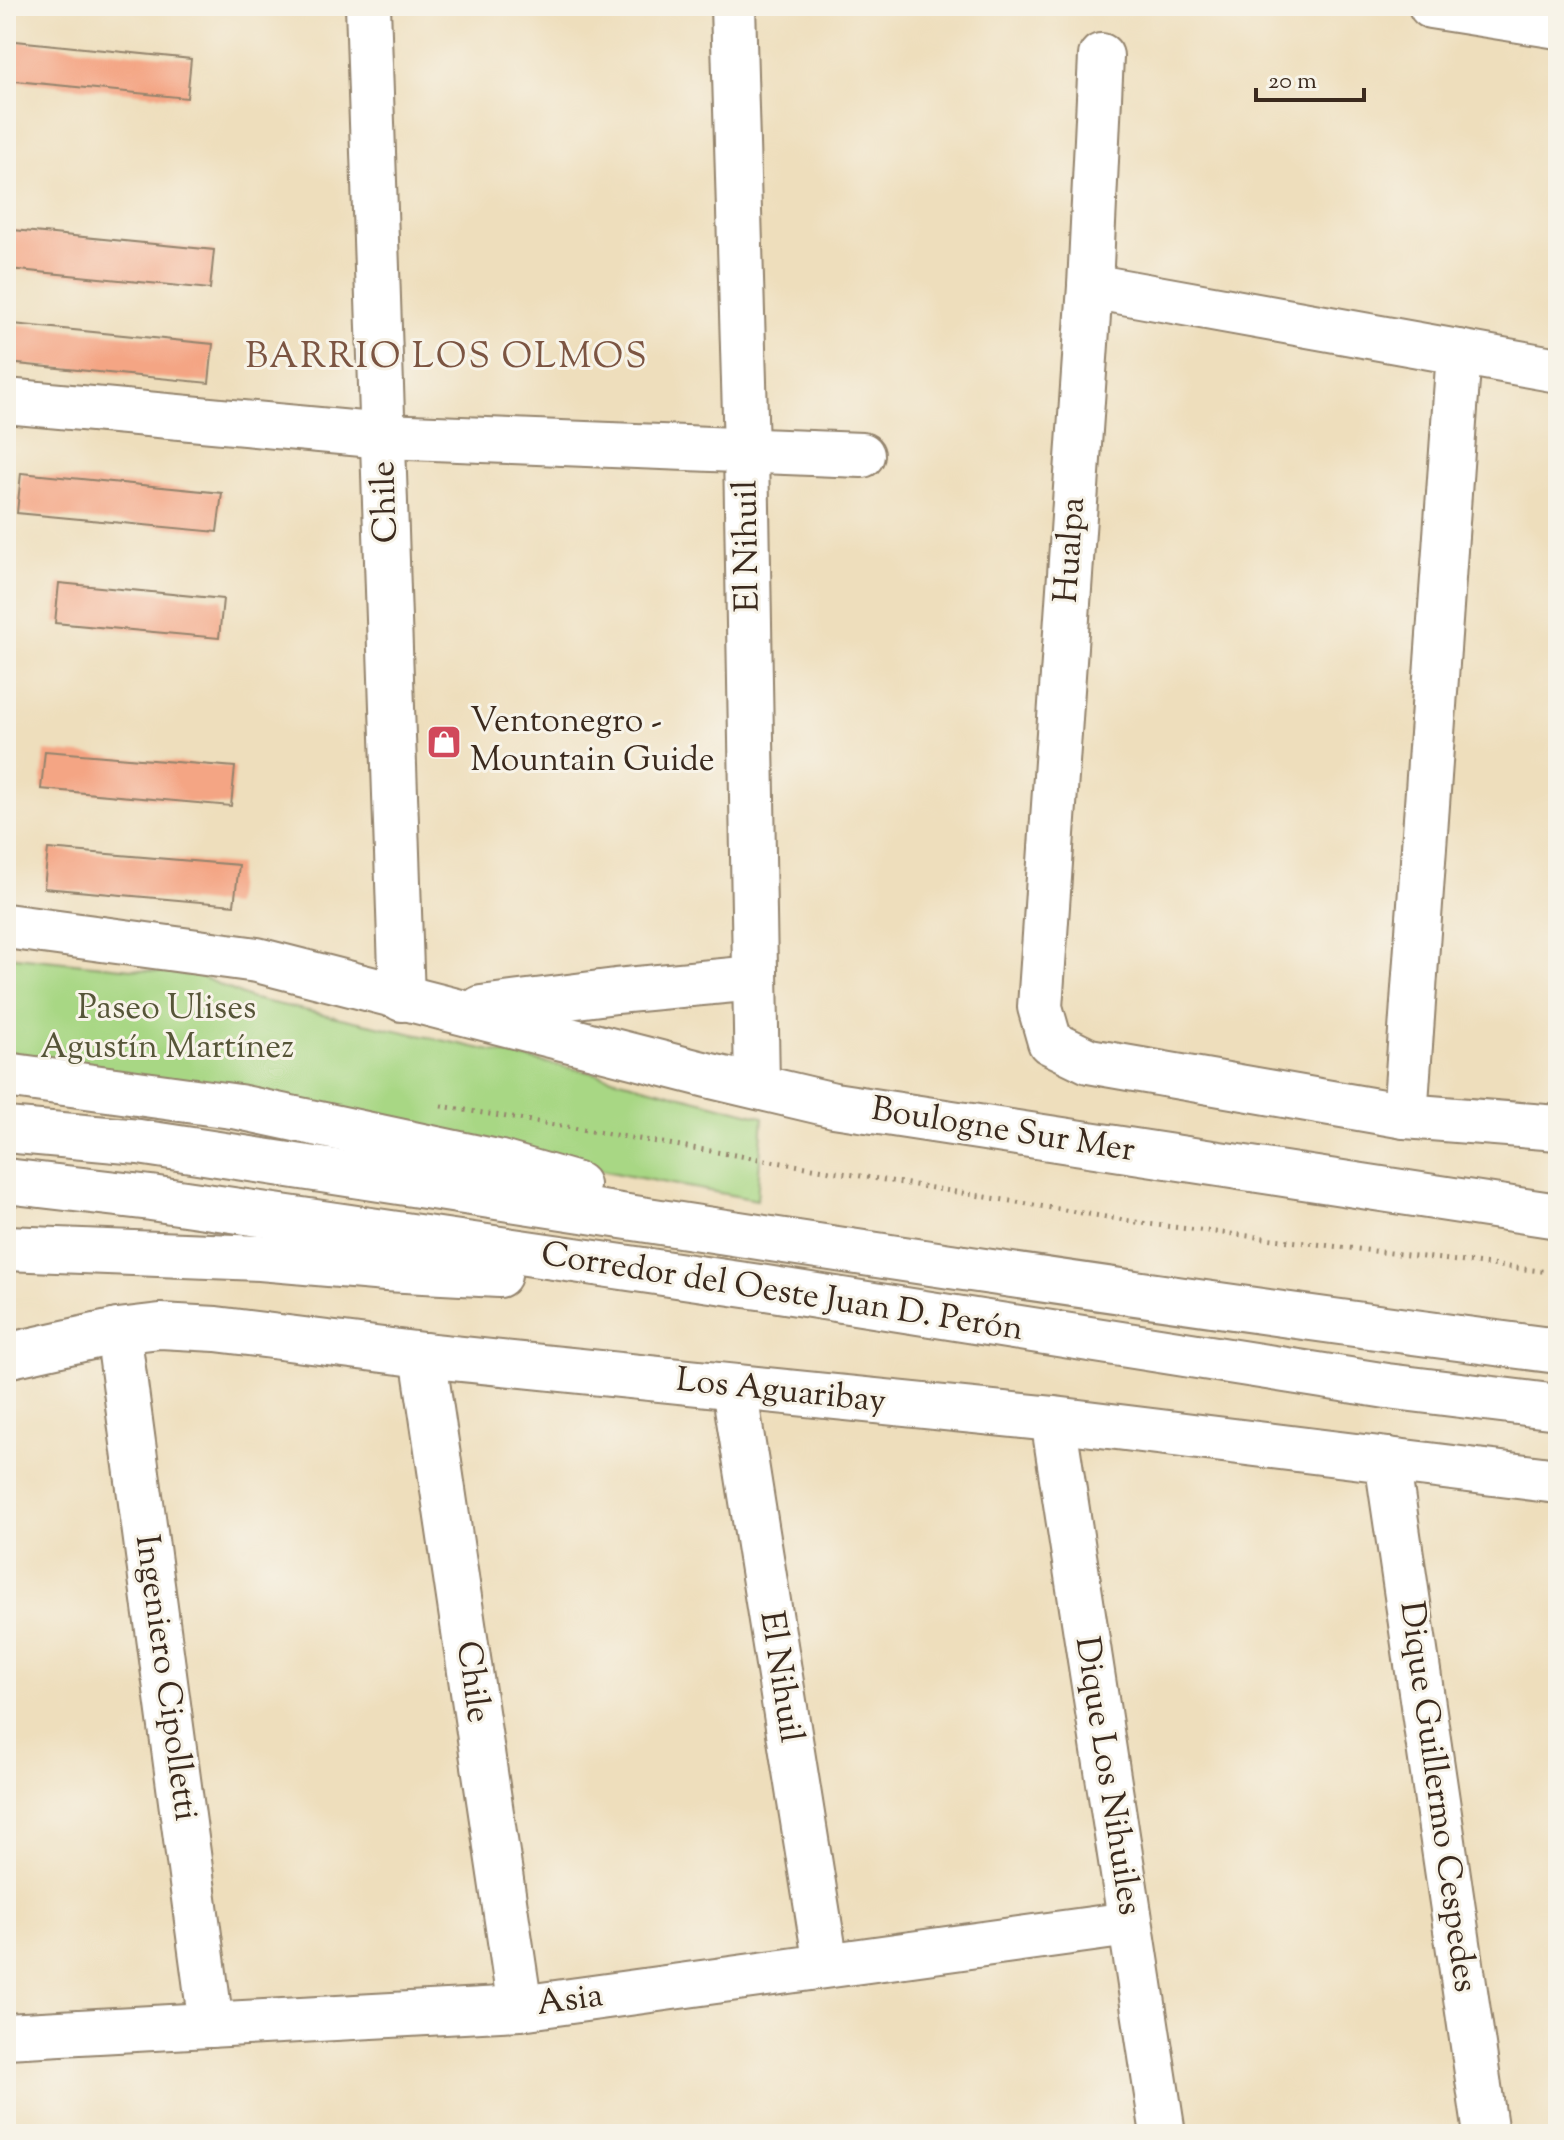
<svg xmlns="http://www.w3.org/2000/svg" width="1564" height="2140" viewBox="0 0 1564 2140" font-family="'Sorts Mill Goudy',serif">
	<rect width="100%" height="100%" fill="#f7f3e8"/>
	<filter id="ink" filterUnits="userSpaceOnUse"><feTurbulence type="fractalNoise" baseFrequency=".0125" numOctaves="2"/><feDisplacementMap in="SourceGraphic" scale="16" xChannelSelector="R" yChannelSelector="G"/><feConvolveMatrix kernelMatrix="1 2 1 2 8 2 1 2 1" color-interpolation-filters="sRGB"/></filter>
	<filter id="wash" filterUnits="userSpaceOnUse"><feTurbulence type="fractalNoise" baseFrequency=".006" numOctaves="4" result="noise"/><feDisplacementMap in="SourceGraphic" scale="32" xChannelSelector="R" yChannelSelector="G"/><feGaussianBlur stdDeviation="1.8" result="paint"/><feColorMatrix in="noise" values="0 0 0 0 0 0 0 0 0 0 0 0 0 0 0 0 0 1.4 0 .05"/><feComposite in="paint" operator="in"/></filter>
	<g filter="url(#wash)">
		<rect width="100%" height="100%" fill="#eedebc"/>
		<polygon fill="#a8d784" stroke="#728051" stroke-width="2" points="6,956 200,976 249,998 593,1073 763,1117 757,1200 624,1175 493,1146 6,1062"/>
		<g id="blocks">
			<g fill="#f4a584">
				<polygon points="158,6 189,6 188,11 158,8"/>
				<polygon points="6,40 191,59 187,98 6,80"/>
				<polygon points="13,230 214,250 210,289 9,269"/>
				<polygon points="13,324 213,344 209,383 8,363"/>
				<polygon points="21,473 222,493 217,532 17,513"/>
				<polygon points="59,583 223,599 219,638 55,623"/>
				<polygon points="45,751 235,767 231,806 41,789"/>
				<polygon points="48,849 239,865 234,905 44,888"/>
			</g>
		</g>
	</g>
	<g filter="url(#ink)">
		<use href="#blocks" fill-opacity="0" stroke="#94846d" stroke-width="2"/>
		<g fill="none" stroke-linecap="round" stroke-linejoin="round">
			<g stroke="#94846d" stroke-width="48">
				<g id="minor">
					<polyline points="368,6 402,999"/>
					<polyline points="733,6 746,450 757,1086"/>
					<polyline points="1431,6 1558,26"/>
					<polyline points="1101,56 1090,286 1040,1007 1050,1042 1089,1061 1405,1116 1558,1128"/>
					<polyline points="1090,286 1558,370"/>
					<polyline points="6,401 384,436 862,455"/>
					<polyline points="6,926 257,960 707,1075 834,1105 1558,1216"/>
					<polyline points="481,1008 616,991 755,978"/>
					<polyline points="1405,1116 1459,352"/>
					<polyline points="118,1331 211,2025"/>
					<polyline points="423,1355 520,2008"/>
					<polyline points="6,1356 118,1331 160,1326 216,1329 423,1355 1053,1419 1558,1481"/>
					<polyline points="734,1388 826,1965"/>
					<polyline points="1053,1419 1163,2134"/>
					<polyline points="1387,1460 1486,2134"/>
					<polyline points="6,2036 520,2008 1129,1924"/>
				</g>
			</g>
			<g stroke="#94846d" stroke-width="48">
				<g id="highway">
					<polyline points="6,1075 239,1107 497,1162 577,1185"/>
					<path d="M6 1130 139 1142C611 1214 1084 1290 1558 1351"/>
					<polyline points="6,1181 151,1198 766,1288 1387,1386 1558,1407"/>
					<polyline points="6,1248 260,1258 386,1269 499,1275"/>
				</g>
			</g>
			<polyline stroke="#94846d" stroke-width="5" stroke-dasharray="2 6" stroke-linecap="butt" points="441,1106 1148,1224 1558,1273"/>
			<use href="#minor" stroke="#fff" stroke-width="44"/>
			<use href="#highway" stroke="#fff" stroke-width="44"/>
		</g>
	</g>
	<defs>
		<g id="shop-square" transform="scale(1.8)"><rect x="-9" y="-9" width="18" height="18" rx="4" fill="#d1495b" stroke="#f7f3e8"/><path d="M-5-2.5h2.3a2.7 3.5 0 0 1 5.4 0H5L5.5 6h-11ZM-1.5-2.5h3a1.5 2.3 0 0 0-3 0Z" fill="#fff"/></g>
	</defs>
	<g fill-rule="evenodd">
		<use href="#shop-square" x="444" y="742"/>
	</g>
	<g text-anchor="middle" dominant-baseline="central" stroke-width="6" stroke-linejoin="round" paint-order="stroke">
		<g font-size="34" fill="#3b2a1e" stroke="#f7f3e8">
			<text transform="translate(386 502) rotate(-92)">Chile</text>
			<text transform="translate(748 546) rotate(-91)">El Nihuil</text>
			<text transform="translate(1071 550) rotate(-86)">Hualpa</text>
			<text transform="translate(1003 1131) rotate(9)">Boulogne Sur Mer</text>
			<text transform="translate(782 1293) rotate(9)">Corredor del Oeste Juan D. Perón</text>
			<text transform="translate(781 1392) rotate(6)">Los Aguaribay</text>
			<text transform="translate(780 1677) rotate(81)">El Nihuil</text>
			<text transform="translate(165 1678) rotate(82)">Ingeniero Cipolletti</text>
			<text transform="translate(472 1682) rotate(82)">Chile</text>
			<text transform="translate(1107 1776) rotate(81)">Dique Los Nihuiles</text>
			<text transform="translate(1437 1797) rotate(82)">Dique Guillermo Cespedes</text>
			<text transform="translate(570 2001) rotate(-8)">Asia</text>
		</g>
		<g font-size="34" fill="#3b2a1e" stroke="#f7f3e8" text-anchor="start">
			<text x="470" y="722">Ventonegro -<tspan x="470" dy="39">Mountain Guide</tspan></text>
		</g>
		<g font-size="34" fill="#565538" stroke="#f7f3e8">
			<text x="167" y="1009">Paseo Ulises<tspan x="167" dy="39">Agustín Martínez</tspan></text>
		</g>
		<g font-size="36" letter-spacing="2" fill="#7c5542" stroke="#f7f3e8">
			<text x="447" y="358">BARRIO LOS OLMOS</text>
		</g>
	</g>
	<rect width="1564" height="2140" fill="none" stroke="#f7f3e8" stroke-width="32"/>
	<path d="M1256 88v12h108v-12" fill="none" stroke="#3b2a1e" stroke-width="4"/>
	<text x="1268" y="88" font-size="24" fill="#3b2a1e" stroke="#f7f3e8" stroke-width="6" paint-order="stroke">20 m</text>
</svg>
